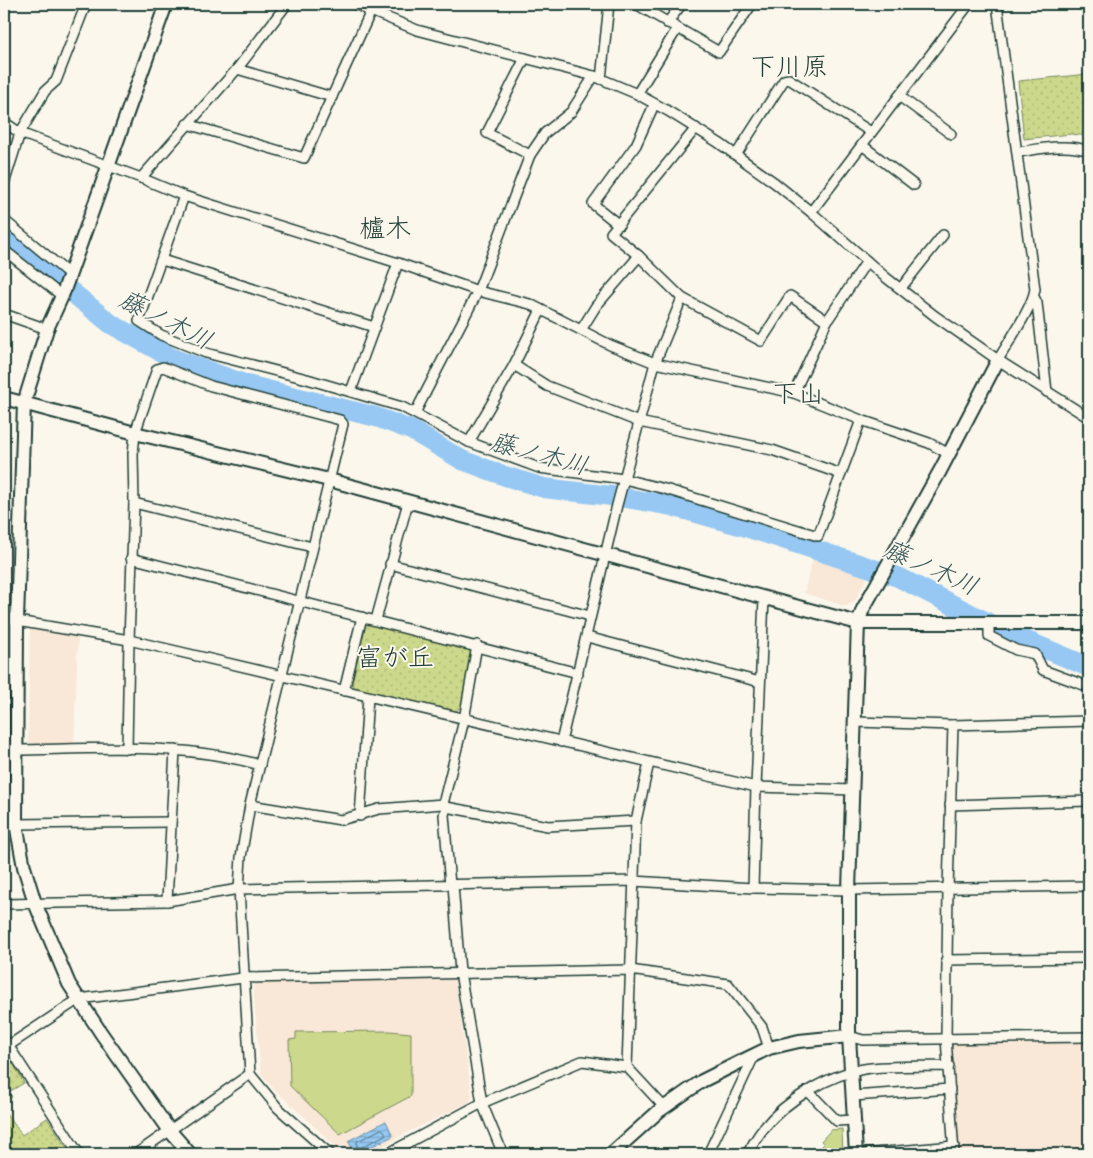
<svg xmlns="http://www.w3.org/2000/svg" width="1093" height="1158" viewBox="0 0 1093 1158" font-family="Caveat,'Klee One',sans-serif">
	<defs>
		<pattern id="grass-dots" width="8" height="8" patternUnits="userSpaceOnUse" patternTransform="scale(1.25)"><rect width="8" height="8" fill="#ccd88b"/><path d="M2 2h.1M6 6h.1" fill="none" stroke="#afba79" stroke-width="1.8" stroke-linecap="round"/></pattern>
		<pattern id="water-rules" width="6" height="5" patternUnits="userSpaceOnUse" patternTransform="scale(1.25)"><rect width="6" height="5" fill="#96c8f3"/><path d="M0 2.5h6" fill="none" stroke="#7aa4c6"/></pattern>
	</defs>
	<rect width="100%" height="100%" fill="#fbf7ec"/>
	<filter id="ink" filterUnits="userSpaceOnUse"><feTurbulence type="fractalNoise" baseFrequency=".02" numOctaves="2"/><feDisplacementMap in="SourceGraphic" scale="10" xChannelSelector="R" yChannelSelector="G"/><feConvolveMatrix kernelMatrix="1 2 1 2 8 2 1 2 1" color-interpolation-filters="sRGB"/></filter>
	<g filter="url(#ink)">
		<g fill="#f9e7d7">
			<polygon points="814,555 869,573 855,601 847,606 844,606 804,593"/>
			<polygon points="30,627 78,635 74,745 32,746 28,742"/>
			<polygon points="450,976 455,981 472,1097 469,1102 406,1133 369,1154 344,1154 273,1088 261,1074 253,986 256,982"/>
			<polygon points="1089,1042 1089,1154 959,1154 952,1043"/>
		</g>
		<g fill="url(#grass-dots)" stroke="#768a60">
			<polygon points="1089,74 1089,136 1071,134 1024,139 1018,81"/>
			<polygon points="369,623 469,647 473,655 461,707 456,711 355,688 350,681 363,626"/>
			<polygon points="4,1052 8,1054 24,1083 9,1092 12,1097 4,1102"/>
			<polygon points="4,1110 22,1135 47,1118 71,1154 4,1154"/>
		</g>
		<g fill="#ccd88b" stroke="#768a60">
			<polygon points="390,1031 411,1033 411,1096 340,1134 290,1086 289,1040 296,1039 296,1032"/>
			<polygon points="842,1129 843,1154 800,1154 806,1147 814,1154 824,1144 821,1141 831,1130"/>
		</g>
		<polygon fill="url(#water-rules)" stroke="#6690a7" points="386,1121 393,1136 356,1154 348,1141"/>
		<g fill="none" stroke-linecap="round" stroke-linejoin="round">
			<polygon stroke="#4f7580" stroke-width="1" points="382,1129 385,1132 385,1135 360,1148 357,1147 357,1142"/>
			<polyline stroke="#96c8f3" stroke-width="20" points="4,237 111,324 174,359 247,385 376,417 411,430 462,460 505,476 544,488 620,497 672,506 743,526 898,577 1008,633 1089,667"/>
			<g stroke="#1f3d34" stroke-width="12">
				<g id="street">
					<polyline points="354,4 417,30 594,76 637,94 668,111 719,143 775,183 811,212 884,276 935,316 998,360 1089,418"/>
					<polyline points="636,4 719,52 752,4"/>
					<path d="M997 4 1035 289C1032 309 1008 342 998 360"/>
					<polyline points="667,23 682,4"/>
					<polyline points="525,58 487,133 530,155"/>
					<polyline points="237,69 332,97"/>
					<polyline points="601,79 609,4"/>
					<polyline points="637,94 677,29"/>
					<polyline points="899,96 951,134"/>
					<polyline points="4,122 20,133 141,178 184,196 398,263 478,291 530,304 610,345 655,363 794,393 861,420 929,443 949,454"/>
					<polyline points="187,124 304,158 371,11"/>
					<polyline points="696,128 611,233 639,256 682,298 761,341 790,296 827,321"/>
					<polyline points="862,145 914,185"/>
					<path d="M1018 152C1040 149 1067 143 1089 151"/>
					<polyline points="736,155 784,80 789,79 871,132"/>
					<polyline points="141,178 237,69 287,4"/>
					<polyline points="4,184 20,133 45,91 56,81 86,4"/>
					<polyline points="184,196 139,321 161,335 206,353 307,379 402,407 469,442 539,468 624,479 665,489 818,536 861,420"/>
					<polyline points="811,212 969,4"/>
					<polyline points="4,220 69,274"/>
					<polyline points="619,225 593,204 636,145 654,105"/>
					<polyline points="4,250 62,296"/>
					<polyline points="162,260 374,327"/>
					<polyline points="901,288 943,235"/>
					<polyline points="1034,297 1037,303 1047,392"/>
					<polyline points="4,314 47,329"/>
					<polyline points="581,330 596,306 639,256"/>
					<polyline points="514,365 547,386 639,422 772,450 841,474"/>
					<polyline points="351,391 398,263"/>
					<polyline points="794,393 827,321 867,261"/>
					<polyline points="415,413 478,291 530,155 545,133 571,112 594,76"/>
					<polyline points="469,442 514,365 541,310"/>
					<polyline points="134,503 312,547"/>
					<polyline points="131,558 578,673"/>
					<polyline points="390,564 590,616"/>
					<polyline points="4,616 17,621 129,640 756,787 853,790"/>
					<polyline points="376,620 408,502"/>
					<polyline points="989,625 989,636 1016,650 1035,654 1043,670 1089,687"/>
					<polyline points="587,637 760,682"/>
					<polyline points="344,691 362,617"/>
					<polyline points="855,722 953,725 1089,721"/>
					<polyline points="953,725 948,889 946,1038 954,1154"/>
					<polyline points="561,742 617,505 655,363 682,298"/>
					<polyline points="127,749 129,640 134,503 133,454 135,433 157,369 163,367 211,386 340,420 343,424 250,805 241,857 239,889 250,1074 278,1108 330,1154"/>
					<path d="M16 750C97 749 181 742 260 765"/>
					<polyline points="4,754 16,753"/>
					<polyline points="443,804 464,720 477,645"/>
					<polyline points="250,805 341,820 379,809 443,804 446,807 548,826 636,821"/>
					<polyline points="950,805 1089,801"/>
					<polyline points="446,807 444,815 450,885"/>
					<polyline points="360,816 368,697"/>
					<polyline points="16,824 170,822"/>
					<polyline points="453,885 460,972 482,1103 503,1154"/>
					<polyline points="753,888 756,787 764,598"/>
					<polyline points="167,901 175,750"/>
					<polyline points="4,904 167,901 239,889 633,881 753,888 849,890 1089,886"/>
					<polyline points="946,960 1089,958"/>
					<polyline points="849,1036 863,1040 1089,1037"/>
					<polyline points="4,1039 79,1154"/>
					<polyline points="4,1047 8,1046 79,999 243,978 630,970 728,984 762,1027 769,1048"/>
					<polyline points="627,1067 636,821 649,763"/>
					<polyline points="808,1091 837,1121 854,1120"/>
					<polyline points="853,1096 950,1089"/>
					<polyline points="136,1154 250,1074"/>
					<polyline points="387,1154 482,1103 582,1061 627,1067 665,1108"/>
					<polyline points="708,1154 754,1056"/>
					<path d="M747 1154C752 1146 757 1136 764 1128 785 1101 830 1074 864 1069 891 1065 922 1067 949 1066"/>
					<polyline points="863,1154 954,1146"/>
				</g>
			</g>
			<g stroke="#1f3d34" stroke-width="16">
				<g id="secondary">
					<polyline points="166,4 62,296 47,329 24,403 17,621 16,824 24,867 35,903 69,984 101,1033 170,1131 190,1154"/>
					<polyline points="4,398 135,433 329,480 858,623 1089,623"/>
					<polyline points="611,1154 659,1111 702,1081 744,1060 769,1048 799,1041 849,1036"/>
					<polyline points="856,1154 849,1036 849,890 858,623 863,609 940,471 998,360"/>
				</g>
			</g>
			<use href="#street" stroke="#fbf7ec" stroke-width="9"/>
			<use href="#secondary" stroke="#fbf7ec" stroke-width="12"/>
		</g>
	</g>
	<g text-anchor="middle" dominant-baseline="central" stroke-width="4" stroke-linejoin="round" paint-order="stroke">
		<g font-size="25" font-style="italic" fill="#37595a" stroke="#fbf7ec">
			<text transform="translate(166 320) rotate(27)">藤ノ木川</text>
			<text transform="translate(539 454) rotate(15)">藤ノ木川</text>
			<text transform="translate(931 568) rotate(24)">藤ノ木川</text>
		</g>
		<g font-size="26" fill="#1f3d34" stroke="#fbf7ec">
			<text x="789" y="66">下川原</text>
			<text x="385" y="228">櫨木</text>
			<text x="798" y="393">下山</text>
			<text x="395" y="657">富が丘</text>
		</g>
	</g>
	<rect width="1093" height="1158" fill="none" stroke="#fbf7ec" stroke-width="20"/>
	<rect x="10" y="10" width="1073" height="1138" fill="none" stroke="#1f3d34" stroke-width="2" filter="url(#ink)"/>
</svg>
